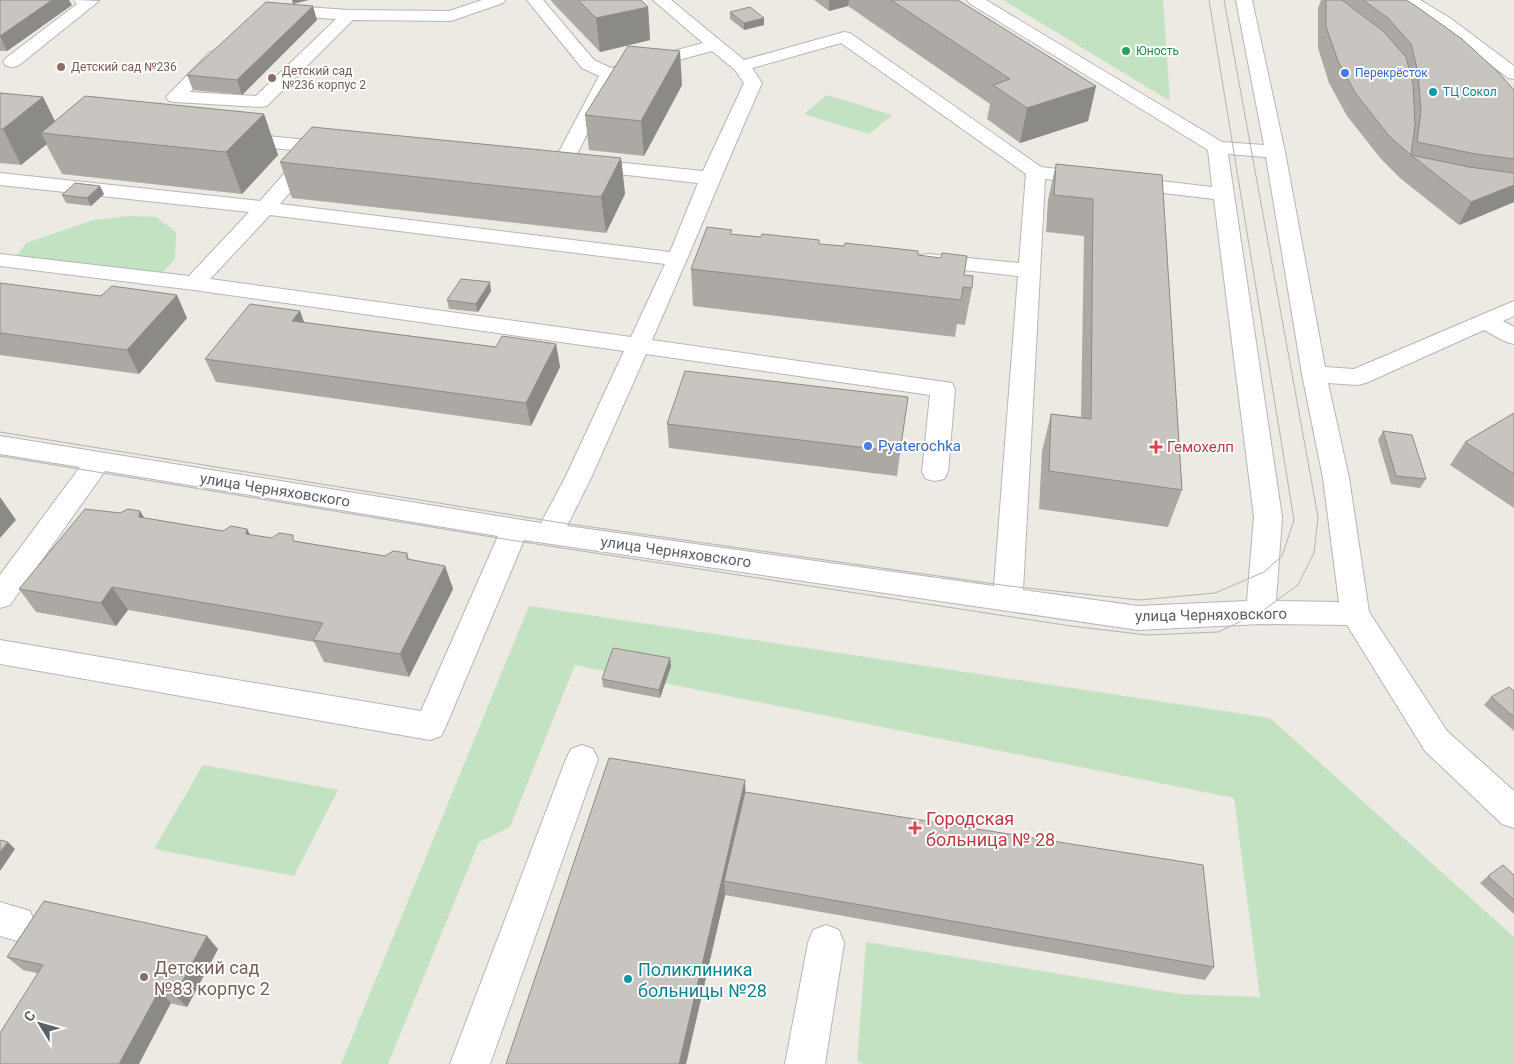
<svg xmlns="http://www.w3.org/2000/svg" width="1514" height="1064" viewBox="0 0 1514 1064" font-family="Roboto,sans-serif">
	<rect width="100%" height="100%" fill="#edeae3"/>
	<g fill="#c3e2c1">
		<polygon points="1003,0 1163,0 1170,101"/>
		<polygon points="827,95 892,115 869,134 804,114"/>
		<polygon points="129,216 156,217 176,232 175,259 159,276 15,258 26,243 93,220"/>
		<polygon points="529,606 1270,718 1514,937 1514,1064 863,1064 857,1061 866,942 1180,994 1260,997 1234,798 575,665 510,827 479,842 388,1064 341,1064"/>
		<polygon points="203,765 338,790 294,876 154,849"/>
	</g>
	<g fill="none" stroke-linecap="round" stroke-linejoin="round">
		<g stroke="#b3b6b9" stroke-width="2">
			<g id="minor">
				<polygon points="74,0 99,1 18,66 12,67 6,66 3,62 6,58 77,4"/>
				<polygon points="482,0 505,0 503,3 451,21 353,20 267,106 261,107 175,102 169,101 166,97 210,52 216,51 222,52 225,56 190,92 256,96 336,19 277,15 271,13 269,10 271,7 277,5 349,10 449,11"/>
				<path d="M527 0H543L594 60 611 68 703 43 653 0H671L744 60 844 32 850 33 1041 167 1212 187 1208 150 969 3 967 0H986L1222 142 1264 145 1236 0H1252L1285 152 1325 367 1354 369 1514 301V316L1503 321 1514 327V344L1506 342 1484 330 1366 383 1357 385 1328 383 1349 478 1369 612 1447 731 1514 791V828L1502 824 1425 751 1347 625 1261 624 1138 630 524 540 446 726 441 736 430 740 0 664V640L421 711 498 536 105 471 10 605 0 608V575L80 467 0 454V436L541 523 565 478 624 351 194 290 0 266V254L189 276 249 212 0 185V173L260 201 304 151 237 145 230 143 228 139 230 135 237 133 318 141 333 138 340 140 343 144 340 148 319 153 321 155 318 159 280 204 670 252 698 183 556 167 553 163 599 76 582 68ZM841 43 1026 174 1019 263 928 254 920 255 917 260 920 265 928 266 1018 276 994 586 567 526 591 478 646 354 930 395 922 472 926 479 935 481 944 479 948 472 955 389 952 383 652 340C690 255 724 168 762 83L752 68ZM712 51 735 70 744 83 703 171 575 158 616 77ZM1228 154 1266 157 1302 374 1323 478 1339 602 1276 601 1282 517ZM1045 179 1214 199 1254 517 1247 601 1138 606 1023 590ZM270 215 665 264 631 337 210 279Z"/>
				<polygon points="1401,0 1420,0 1450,18 1514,66 1514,79 1508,78 1438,24 1403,3"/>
				<polygon points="582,745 593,749 598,759 490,1064 450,1064 566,759 571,749"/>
				<polygon points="0,902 30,911 35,923 30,935 17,941 0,936"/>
				<polygon points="826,925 839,930 844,943 825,1064 785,1064 808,943 813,930"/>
			</g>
		</g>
		<use href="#minor" fill="#fff" fill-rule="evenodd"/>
		<g stroke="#b1b2b2" stroke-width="1">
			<polyline points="0,432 556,522 1009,586 1139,600 1215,593 1264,572 1282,556 1294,520 1209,0"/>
			<polyline points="0,456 510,540 1071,626 1147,635 1218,632 1261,612 1298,585 1314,553 1318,517 1224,0"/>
		</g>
	</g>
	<g fill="#aca9a5">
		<polygon points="0,0 72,5 7,51 0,51"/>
		<polygon points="551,0 641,0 648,7 650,40 600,52 552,2"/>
		<polygon points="814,0 958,0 1096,86 1088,121 1020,143 987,119 990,104 848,6 829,11"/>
		<polygon points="1321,0 1406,0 1514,90 1514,202 1459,225 1400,178 1381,159 1347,116 1329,83 1318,48 1318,8"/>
		<polygon points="730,12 764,25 744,30 730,19"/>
		<polygon points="317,20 242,95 193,90 187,75"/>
		<polygon points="682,85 644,156 589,150 585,115"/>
		<polygon points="0,93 43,97 55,121 264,114 278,155 242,194 62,174 46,144 21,165 0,163"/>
		<polygon points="621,158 625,194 606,233 292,198 280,162"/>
		<polygon points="1056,164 1162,175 1182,490 1168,527 1039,509 1042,451 1051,414 1081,417 1084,236 1046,232 1048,200"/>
		<polygon points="104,194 91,206 66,203 62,195"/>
		<polygon points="732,234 918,255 964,275 972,288 965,325 957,324 955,337 693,306 691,269"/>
		<polygon points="0,283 187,318 139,374 0,355"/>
		<polygon points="491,291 478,312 449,309 447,300"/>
		<polygon points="300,311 304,322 496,347 556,344 560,367 531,426 216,382 205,359"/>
		<polygon points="908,397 897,476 669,448 667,424"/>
		<polygon points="1514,413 1514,508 1450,465 1465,442"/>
		<polygon points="1383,431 1426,479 1420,488 1391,484 1378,440"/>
		<polygon points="140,511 144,518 223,531 247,529 250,535 296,541 385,556 407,553 409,559 445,566 453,589 409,677 324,662 314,642 128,610 116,626 36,612 19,589 120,513"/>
		<polygon points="670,658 671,666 660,698 603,687 602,679"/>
		<polygon points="1514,691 1514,731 1484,705 1491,697"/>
		<polygon points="745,792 1214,967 1205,980 725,895 686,1064 506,1064"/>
		<polygon points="1514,875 1514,914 1480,883 1488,876"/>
		<polygon points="218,949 187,1007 23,970 7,957"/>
	</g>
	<g fill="#8c8a86">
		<polygon points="52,0 69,0 72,5 7,51 0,36"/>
		<polygon points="292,0 309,0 293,4"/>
		<polygon points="829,0 849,0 848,6 829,11"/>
		<polygon points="313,6 317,20 242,95 237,80"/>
		<polygon points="648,7 650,40 600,52 596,18"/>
		<polygon points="764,18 764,25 744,30 744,23"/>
		<polygon points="680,51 682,85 644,156 641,121"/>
		<polygon points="1096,86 1088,121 1020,143 1027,108"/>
		<polygon points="43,97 60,132 41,133 47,144 21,165 3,129"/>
		<polygon points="264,114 278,155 242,194 226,152"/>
		<polygon points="621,158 625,194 606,233 601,197"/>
		<polygon points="1514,185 1514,202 1459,225 1471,202"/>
		<polygon points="100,186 104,194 91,206 87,198"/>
		<polygon points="490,282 491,291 478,312 476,304"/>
		<polygon points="177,295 187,318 139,374 127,350"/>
		<polygon points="300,311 308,334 292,321"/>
		<polygon points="556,344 560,367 531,426 526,403"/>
		<polygon points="0,497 16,520 0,538"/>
		<polygon points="140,511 154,534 139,517"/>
		<polygon points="247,529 259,552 246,534"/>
		<polygon points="445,566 453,589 409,677 400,654"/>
		<polygon points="112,587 128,610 116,626 101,603"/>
		<polygon points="670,658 671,666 660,698 659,690"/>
		<polygon points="745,780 746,806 724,881 725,895 686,1064 679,1064"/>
		<polygon points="8,842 15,849 0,871 0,852"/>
		<polygon points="207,936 218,949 187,1007 175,995"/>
		<polygon points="159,991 171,1003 139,1064 119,1064"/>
	</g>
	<g fill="#c8c5c0" stroke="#8c8a86">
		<polygon points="0,0 52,0 0,36"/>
		<polygon points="578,0 641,0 648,7 596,18"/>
		<polygon points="891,0 958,0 1096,86 1027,108 993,85 1010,79"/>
		<polygon points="1326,0 1342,0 1383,31 1406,57 1413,84 1415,125 1411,155 1390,137 1356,94 1338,61 1326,27"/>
		<polygon points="1363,0 1406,0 1413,4 1462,39 1498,72 1514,90 1514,159 1476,154 1417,142 1421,112 1418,72 1411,44 1388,18"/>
		<polygon points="266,2 313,6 237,80 187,75"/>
		<polygon points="750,7 764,18 744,23 730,12"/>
		<polygon points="628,46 680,51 641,121 585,115"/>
		<polygon points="0,93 43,97 3,129 0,129"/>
		<polygon points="85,96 264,114 226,152 41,133"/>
		<polygon points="312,127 621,158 601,197 280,162"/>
		<polygon points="1411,155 1469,167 1514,173 1514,185 1471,202"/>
		<polygon points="1056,164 1162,175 1182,490 1049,471 1051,414 1091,419 1093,199 1054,195"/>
		<polygon points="75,183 100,186 87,198 62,195"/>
		<polygon points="707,227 732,230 730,234 761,237 762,234 819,240 819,244 844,246 845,243 918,251 918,255 941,258 942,253 967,256 964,275 973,276 972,288 963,287 961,300 691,269"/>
		<polygon points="461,279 490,282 476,304 447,300"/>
		<polygon points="0,283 101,296 112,286 177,295 127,350 0,333"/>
		<polygon points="250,304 300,311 292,321 496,347 502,336 556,344 526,403 205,359"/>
		<polygon points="685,371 908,397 900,452 667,424"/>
		<polygon points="1514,413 1514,474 1465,442"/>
		<polygon points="1383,431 1412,435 1426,479 1396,476"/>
		<polygon points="85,509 120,513 128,509 140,511 139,517 223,531 231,526 247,529 246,534 272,538 279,533 293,535 293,541 385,556 393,551 407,553 407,559 445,566 400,654 313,640 323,623 112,587 101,603 19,589"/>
		<polygon points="613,648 670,658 659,690 602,679"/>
		<polygon points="1509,687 1514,691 1514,717 1491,697"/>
		<polygon points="609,758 745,780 679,1064 506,1064"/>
		<polygon points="745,792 1203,865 1214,967 724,881"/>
		<polygon points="0,840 8,842 0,852"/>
		<polygon points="1503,865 1514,875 1514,900 1488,876"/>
		<polygon points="44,901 207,936 175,995 159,991 119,1064 0,1064 0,1033 43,965 7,957"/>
	</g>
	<circle fill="#2e9e5b" stroke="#fff" stroke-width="2" cx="1126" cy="51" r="5"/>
	<g fill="#8d6e63" stroke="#fff" stroke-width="2">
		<circle cx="61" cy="67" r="5"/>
		<circle cx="272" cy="78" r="5"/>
		<circle cx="144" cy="977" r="5"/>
	</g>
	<g fill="#3f7fe0" stroke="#fff" stroke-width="2">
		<circle cx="1345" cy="73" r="5"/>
		<circle cx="868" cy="446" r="5"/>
	</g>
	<g fill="#0f9aa8" stroke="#fff" stroke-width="2">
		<circle cx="1433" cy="92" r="5"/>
		<circle cx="628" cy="979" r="5"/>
	</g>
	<g fill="#e0444e" stroke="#fff" stroke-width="2">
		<path d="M1153.5 439.5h5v5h5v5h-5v5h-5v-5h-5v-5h5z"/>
		<path d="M912.5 820.5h5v5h5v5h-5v5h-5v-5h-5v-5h5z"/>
	</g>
	<g text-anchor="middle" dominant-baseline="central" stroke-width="4" stroke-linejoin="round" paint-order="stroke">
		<g font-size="12" fill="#27864d" stroke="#fff" text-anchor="start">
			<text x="1136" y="51">Юность</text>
		</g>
		<g font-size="12" fill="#785e54" stroke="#fff" text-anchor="start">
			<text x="71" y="67">Детский сад №236</text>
			<text x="282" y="71">Детский сад<tspan x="282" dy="14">№236 корпус 2</tspan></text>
		</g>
		<g font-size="12" fill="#366cbe" stroke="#fff" text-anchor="start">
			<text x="1355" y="73">Перекрёсток</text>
		</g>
		<g font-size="12" fill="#0d838f" stroke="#fff" text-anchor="start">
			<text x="1443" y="92">ТЦ Сокол</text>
		</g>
		<g font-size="15" fill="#366cbe" stroke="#fff" text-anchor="start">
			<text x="878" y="446">Pyaterochka</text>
		</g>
		<g font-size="15" fill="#be3a42" stroke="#fff" text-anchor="start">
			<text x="1167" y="447">Гемохелп</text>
		</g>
		<g font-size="15" fill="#5b5f62" stroke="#fff">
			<text transform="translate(275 490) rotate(9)">улица Черняховского</text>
			<text transform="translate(676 552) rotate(8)">улица Черняховского</text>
			<text transform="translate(1211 615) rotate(-1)">улица Черняховского</text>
		</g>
		<g font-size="18" fill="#be3a42" stroke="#fff" text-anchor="start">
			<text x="926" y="818">Городская<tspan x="926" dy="21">больница № 28</tspan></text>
		</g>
		<g font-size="18" fill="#785e54" stroke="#fff" text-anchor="start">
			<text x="154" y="967">Детский сад<tspan x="154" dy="21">№83 корпус 2</tspan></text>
		</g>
		<g font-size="18" fill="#0d838f" stroke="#fff" text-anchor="start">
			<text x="638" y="969">Поликлиника<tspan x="638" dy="21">больницы №28</tspan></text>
		</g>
	</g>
	<g transform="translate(40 1024) rotate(307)" stroke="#ffffff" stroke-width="4" paint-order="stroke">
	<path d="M0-4L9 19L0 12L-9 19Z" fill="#5b5f62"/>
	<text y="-8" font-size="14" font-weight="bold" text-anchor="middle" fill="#5b5f62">С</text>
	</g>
</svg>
